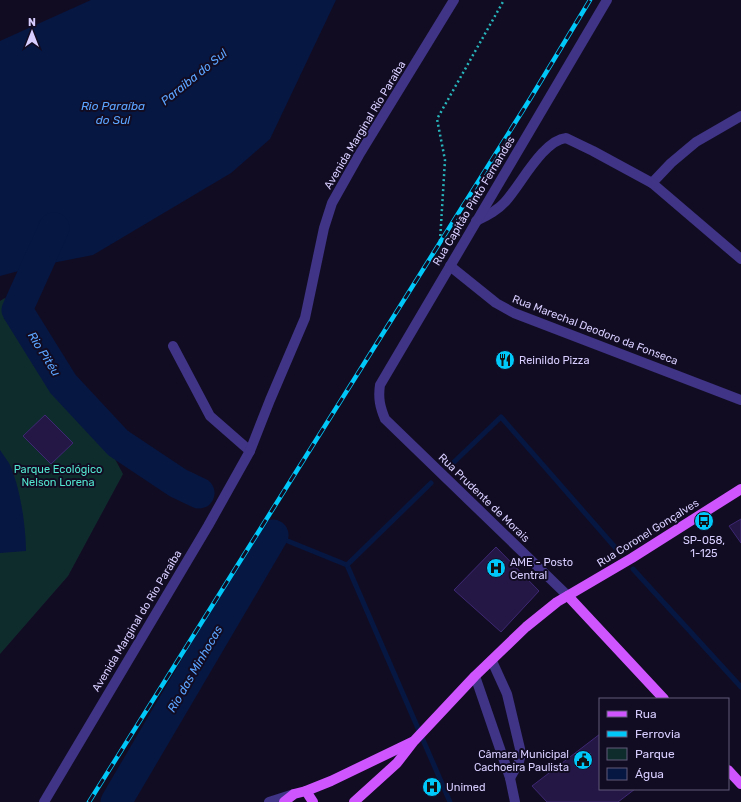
<svg xmlns="http://www.w3.org/2000/svg" width="741" height="802" viewBox="0 0 741 802" font-family="Rubik,sans-serif">
	<rect width="100%" height="100%" fill="#120c23"/>
	<polygon fill="#0f2c2d" points="5,298 45,355 79,392 123,474 68,576 0,654 0,301"/>
	<g fill="#061742">
		<polygon points="91,0 336,0 270,139 231,173 93,255 37,266 0,276 0,41"/>
		<path d="M0 450C3 454 6 459 9 463 20 485 26 527 26 551L0 553Z"/>
	</g>
	<g fill="none" stroke-linecap="round" stroke-linejoin="round">
		<g stroke="#061742" stroke-width="5">
			<polyline points="452,464 501,417 620,553"/>
			<polyline points="273,535 347,565 450,802"/>
			<polyline points="347,565 431,483"/>
			<polyline points="633,569 741,687"/>
		</g>
		<g stroke="#061742" stroke-width="31">
			<polyline points="54,228 17,310 63,384 118,443 178,483 199,493"/>
			<polyline points="116,802 273,535"/>
		</g>
	</g>
	<g fill="#251745" stroke="#3d2873">
		<polygon points="45,415 73,443 51,464 23,436"/>
		<polygon points="741,519 741,543 729,526"/>
		<polygon points="496,547 539,591 501,632 454,590"/>
		<polygon points="600,734 600,789 635,789 618,802 547,802 532,786"/>
	</g>
	<g fill="none" stroke-linecap="round" stroke-linejoin="round">
		<polyline stroke="#27b6bb" stroke-width="2.5" stroke-dasharray="2 3" stroke-linecap="butt" points="440,241 445,160 437,119 504,0"/>
		<g stroke="#3f3485" stroke-width="10">
			<polyline points="652,183 671,163 696,142 741,116"/>
			<path d="M476 221C486 216 497 211 505 202 520 186 543 140 566 138L593 151 652 183 741 259"/>
			<polyline points="450,266 496,303 514,313 741,400"/>
			<polyline points="173,346 210,416 250,451"/>
			<path d="M568 596 385 419C380 407 378 398 380 385L607 0"/>
			<polyline points="475,676 510,778 519,762 521,753 507,694 492,661"/>
			<polyline points="510,778 515,802"/>
			<polyline points="44,802 208,526 250,451 270,400 305,318 324,228 332,203 359,155 454,0"/>
			<polyline points="269,802 294,794"/>
		</g>
		<g stroke="#cf55ff" stroke-width="10">
			<polyline points="568,596 664,699"/>
			<polyline points="728,770 741,784"/>
			<polyline points="306,791 313,802"/>
			<polyline points="284,802 294,794 306,791 331,781 412,742"/>
			<polyline points="354,802 397,763 414,741 475,676 526,627 557,602 632,558 741,489"/>
		</g>
		<g stroke="#00c9f9" stroke-width="4.5">
			<polyline id="rail" points="89,802 530,99 590,0"/>
		</g>
		<use href="#rail" stroke="#120c23" stroke-width="3" stroke-dasharray="9" stroke-linecap="butt"/>
	</g>
	<defs>
		<g id="restaurant-disc" transform="scale(1)"><circle r="9.5" fill="#00c9f9" stroke="#120c23"/><path d="M-5-6h1v4h1v-4h1v4h1v-4h1v5L-1.5 .5V6h-2V.5L-5-1ZM5-6V6H3V1.5H1.5Q1.5-4 5-6Z" fill="#111"/></g>
		<g id="bus-disc" transform="scale(1)"><circle r="9.5" fill="#00c9f9" stroke="#120c23"/><path d="M-5-6H5V4H4V6H2V4H-2V6H-4V4H-5ZM-3.5-4V0h7V-4ZM-3.5 1.2v1.5H-2V1.2ZM2 1.2v1.5H3.5V1.2Z" fill="#111"/></g>
		<g id="hospital-disc" transform="scale(1)"><circle r="9.5" fill="#00c9f9" stroke="#120c23"/><path d="M-5-5h3v3.5h4V-5h3V5h-3V1.5h-4V5h-3Z" fill="#111"/></g>
		<g id="civic-disc" transform="scale(1)"><circle r="9.5" fill="#00c9f9" stroke="#120c23"/><path d="M-.6-6.5H3V-4.5H.6V-3L4-1V1h2V6H-6V1h2V-1L-.6-3ZM-1.2 2.5V6h2.4V2.5Z" fill="#111"/></g>
	</defs>
	<g fill-rule="evenodd">
		<use href="#restaurant-disc" x="505" y="360"/>
		<use href="#bus-disc" x="704" y="521"/>
		<use href="#hospital-disc" x="496" y="568"/>
		<use href="#civic-disc" x="583" y="760"/>
		<use href="#hospital-disc" x="432" y="787"/>
	</g>
	<g text-anchor="middle" dominant-baseline="central" stroke-width="4" stroke-linejoin="round" paint-order="stroke">
		<g font-size="11" fill="#d8ceff" stroke="#120c23">
			<text transform="translate(365 125) rotate(-59)">Avenida Marginal Rio Paraíba</text>
			<text transform="translate(474 201) rotate(-59)">Rua Capitão Pinto Fernandes</text>
			<text transform="translate(595 330) rotate(21)">Rua Marechal Deodoro da Fonseca</text>
			<text transform="translate(484 498) rotate(44)">Rua Prudente de Morais</text>
			<text transform="translate(648 533) rotate(-32)">Rua Coronel Gonçalves</text>
			<text transform="translate(137 621) rotate(-59)">Avenida Marginal do Rio Paraíba</text>
		</g>
		<g font-size="11" fill="#d8ceff" stroke="#120c23" text-anchor="start">
			<text x="519" y="360">Reinildo Pizza</text>
			<text x="704" y="540" text-anchor="middle">SP-058,<tspan x="704" dy="13">1-125</tspan></text>
			<text x="510" y="562">AME - Posto<tspan x="510" dy="13">Central</tspan></text>
			<text x="569" y="754" text-anchor="end">Câmara Municipal<tspan x="569" dy="13">Cachoeira Paulista</tspan></text>
			<text x="446" y="787">Unimed</text>
		</g>
		<g font-size="11" fill="#53e6cf" stroke="#120c23">
			<text x="58" y="469">Parque Ecológico<tspan x="58" dy="13">Nelson Lorena</tspan></text>
		</g>
		<g font-size="12" font-style="italic" fill="#5ca5ff" stroke="#120c23">
			<text transform="translate(194 77) rotate(-39)">Paraiba do Sul</text>
			<text x="113" y="106">Rio Paraíba<tspan x="113" dy="14">do Sul</tspan></text>
			<text transform="translate(44 354) rotate(58)">Rio Pitéu</text>
			<text transform="translate(195 669) rotate(-60)">Rio das Minhocas</text>
		</g>
	</g>
	<rect x="599" y="698" width="130" height="92" fill="#120c23" stroke="#615a7b"/>
	<rect x="607" y="711" width="20" height="6" fill="#cf55ff" stroke="#615a7b"/>
	<text x="635" y="718" font-size="12" fill="#d8ceff">Rua</text>
	<rect x="607" y="731" width="20" height="6" fill="#00c9f9" stroke="#615a7b"/>
	<text x="635" y="738" font-size="12" fill="#d8ceff">Ferrovia</text>
	<rect x="607" y="748" width="20" height="12" fill="#0f2c2d" stroke="#615a7b"/>
	<text x="635" y="758" font-size="12" fill="#d8ceff">Parque</text>
	<rect x="607" y="768" width="20" height="12" fill="#061742" stroke="#615a7b"/>
	<text x="635" y="778" font-size="12" fill="#d8ceff">Água</text>
	<g transform="translate(32 32)" stroke="#120c23" stroke-width="3" paint-order="stroke">
	<path d="M0-3L7 15L0 10L-7 15Z" fill="#d8ceff"/>
	<text y="-6" font-size="11" font-weight="bold" text-anchor="middle" fill="#d8ceff">N</text>
	</g>
</svg>
